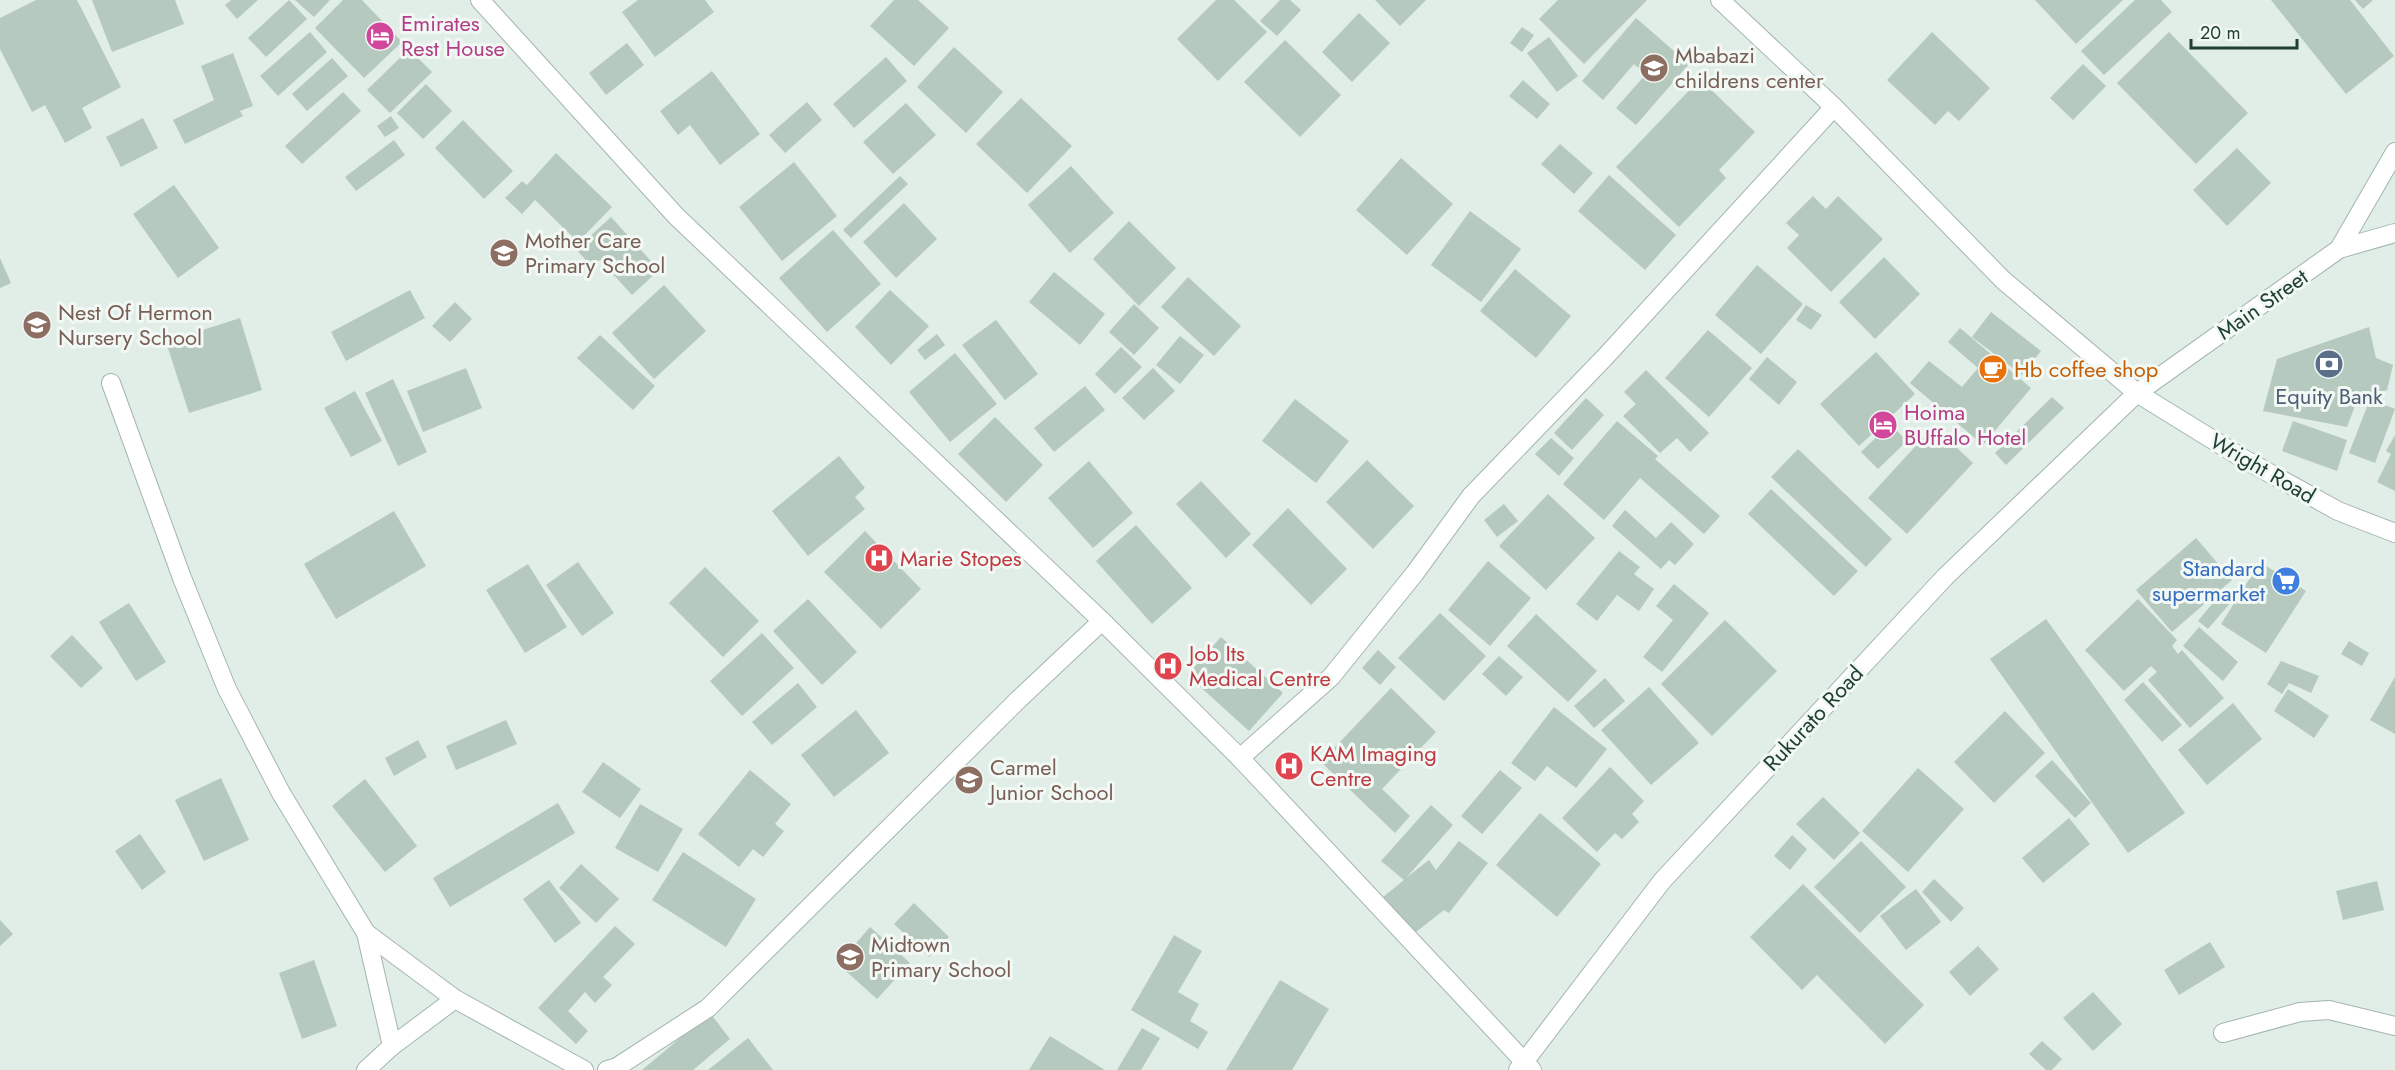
<svg xmlns="http://www.w3.org/2000/svg" width="2395" height="1070" viewBox="0 0 2395 1070" font-family="Jost,sans-serif">
	<rect width="100%" height="100%" fill="#e1ede7"/>
	<g fill="#b6c9bf">
		<polygon points="36,0 77,0 121,87 82,108 92,128 65,143 45,105 32,112 0,49 0,18"/>
		<polygon points="92,0 175,0 184,24 112,52"/>
		<polygon points="231,0 258,0 237,19 225,5"/>
		<polygon points="289,0 307,19 266,57 248,38"/>
		<polygon points="295,0 330,0 314,17"/>
		<polygon points="343,0 362,0 402,42 364,78 315,28"/>
		<polygon points="638,0 705,0 714,12 655,57 622,12"/>
		<polygon points="894,0 918,0 949,28 914,66 870,26"/>
		<polygon points="1216,0 1234,0 1267,32 1218,81 1177,39"/>
		<polygon points="1280,0 1290,0 1301,10 1277,36 1260,21"/>
		<polygon points="1375,0 1426,0 1400,26"/>
		<polygon points="1558,0 1647,0 1584,64 1539,19"/>
		<polygon points="2035,0 2123,0 2076,44"/>
		<polygon points="2135,0 2161,0 2172,12 2104,75 2081,51"/>
		<polygon points="2271,0 2350,0 2394,56 2346,94"/>
		<polygon points="2355,0 2373,0 2363,9"/>
		<polygon points="1359,13 1390,43 1352,82 1322,52"/>
		<polygon points="1636,18 1689,64 1636,125 1616,108 1646,74 1634,64 1603,100 1582,81"/>
		<polygon points="1522,27 1534,35 1522,52 1510,43"/>
		<polygon points="310,32 327,52 278,96 260,76"/>
		<polygon points="1932,32 1990,88 1959,121 1948,111 1935,125 1887,80"/>
		<polygon points="2169,32 2248,113 2196,164 2117,83"/>
		<polygon points="1549,37 1578,76 1557,92 1527,53"/>
		<polygon points="1285,40 1341,95 1300,137 1244,82"/>
		<polygon points="627,43 644,65 606,95 589,73"/>
		<polygon points="954,47 1003,92 966,133 917,87"/>
		<polygon points="409,49 432,72 390,113 367,90"/>
		<polygon points="233,53 253,106 240,111 243,116 185,144 173,120 214,100 201,66"/>
		<polygon points="886,57 907,81 854,128 833,104"/>
		<polygon points="332,58 348,76 307,111 292,94"/>
		<polygon points="2083,64 2106,86 2073,120 2050,98"/>
		<polygon points="712,71 760,134 720,165 690,125 678,135 660,111"/>
		<polygon points="1700,79 1755,132 1719,170 1726,178 1679,227 1616,167"/>
		<polygon points="1523,80 1550,104 1537,119 1509,96"/>
		<polygon points="426,84 452,111 423,139 397,113"/>
		<polygon points="343,92 361,111 302,164 285,146"/>
		<polygon points="1021,98 1072,146 1027,193 976,144"/>
		<polygon points="807,102 822,120 785,153 769,135"/>
		<polygon points="906,103 936,135 893,174 863,142"/>
		<polygon points="391,116 399,128 385,137 377,126"/>
		<polygon points="143,118 158,148 121,167 106,137"/>
		<polygon points="463,120 513,171 484,199 435,148"/>
		<polygon points="394,140 405,155 356,191 345,177"/>
		<polygon points="1560,144 1593,173 1574,194 1541,164"/>
		<polygon points="2237,148 2271,183 2227,226 2193,190"/>
		<polygon points="556,153 612,207 578,242 535,200 522,214 505,198 522,181 527,185"/>
		<polygon points="1401,158 1453,204 1407,255 1356,210"/>
		<polygon points="794,162 837,216 782,261 739,207"/>
		<polygon points="1071,166 1114,213 1070,253 1028,205"/>
		<polygon points="1609,175 1676,235 1645,270 1578,211"/>
		<polygon points="900,176 908,184 851,238 843,230"/>
		<polygon points="174,185 219,248 178,278 133,214"/>
		<polygon points="1813,196 1826,209 1838,196 1883,239 1831,292 1787,248 1799,235 1786,223"/>
		<polygon points="904,203 937,239 896,278 863,242"/>
		<polygon points="1470,211 1521,249 1481,302 1431,265"/>
		<polygon points="611,217 659,270 632,295 600,260 592,267 576,249"/>
		<polygon points="1129,221 1176,268 1139,306 1093,259"/>
		<polygon points="833,230 881,284 827,332 779,278"/>
		<polygon points="1884,257 1920,294 1875,339 1839,302"/>
		<polygon points="0,258 11,283 0,288"/>
		<polygon points="1757,265 1803,304 1761,354 1715,315"/>
		<polygon points="1515,269 1571,316 1536,358 1480,311"/>
		<polygon points="1054,272 1105,314 1080,345 1029,302"/>
		<polygon points="1188,277 1241,326 1214,356 1161,307"/>
		<polygon points="664,285 706,331 654,379 612,333"/>
		<polygon points="410,290 425,318 346,361 331,332"/>
		<polygon points="890,290 929,326 891,365 855,327"/>
		<polygon points="455,302 472,319 450,342 432,326"/>
		<polygon points="1134,304 1159,328 1134,355 1109,332"/>
		<polygon points="1806,305 1822,315 1811,330 1796,320"/>
		<polygon points="1991,312 2041,351 2022,375 1972,337"/>
		<polygon points="240,318 262,390 189,413 166,342"/>
		<polygon points="996,320 1038,374 1005,400 962,345"/>
		<polygon points="2369,327 2376,358 2393,365 2387,390 2358,398 2347,427 2263,411 2277,359"/>
		<polygon points="1960,328 2031,388 1983,445 1910,383 1929,361 1962,387 1978,368 1948,342"/>
		<polygon points="1708,330 1752,368 1709,417 1665,378"/>
		<polygon points="937,334 945,345 925,360 917,350"/>
		<polygon points="600,335 655,386 633,410 577,358"/>
		<polygon points="1180,336 1204,355 1180,384 1156,365"/>
		<polygon points="1121,347 1142,367 1115,394 1095,374"/>
		<polygon points="1876,352 1915,394 1859,446 1820,404"/>
		<polygon points="955,353 997,404 950,442 909,392"/>
		<polygon points="1767,357 1797,382 1779,405 1749,379"/>
		<polygon points="466,368 482,408 423,432 407,391"/>
		<polygon points="1153,368 1175,391 1144,420 1122,398"/>
		<polygon points="1646,370 1709,433 1690,452 1677,438 1660,453 1623,416 1636,404 1624,392"/>
		<polygon points="393,379 427,452 398,466 365,393"/>
		<polygon points="1085,386 1105,410 1054,452 1034,428"/>
		<polygon points="355,391 382,441 351,457 324,408"/>
		<polygon points="2052,397 2064,408 2006,465 1995,453"/>
		<polygon points="1586,398 1604,415 1572,450 1554,433"/>
		<polygon points="1295,399 1349,441 1316,483 1262,441"/>
		<polygon points="2370,399 2395,409 2375,463 2349,453"/>
		<polygon points="995,417 1043,465 1006,502 958,454"/>
		<polygon points="1617,421 1658,456 1655,459 1720,516 1704,534 1640,478 1604,520 1563,484"/>
		<polygon points="2293,421 2347,440 2337,471 2282,451"/>
		<polygon points="1890,424 1907,441 1878,469 1861,452"/>
		<polygon points="1934,426 1973,463 1907,534 1868,498"/>
		<polygon points="2395,435 2395,491 2377,482 2391,454 2386,451"/>
		<polygon points="1551,438 1574,458 1559,476 1535,454"/>
		<polygon points="1798,449 1892,539 1866,567 1771,477"/>
		<polygon points="839,456 865,488 855,497 865,509 808,556 772,511"/>
		<polygon points="1367,460 1414,506 1373,549 1326,502"/>
		<polygon points="1089,461 1133,513 1093,548 1048,498"/>
		<polygon points="1201,481 1251,534 1226,558 1176,504"/>
		<polygon points="1771,489 1858,571 1834,596 1748,514"/>
		<polygon points="1548,494 1595,538 1546,590 1499,546"/>
		<polygon points="1504,504 1518,521 1497,537 1484,520"/>
		<polygon points="1288,508 1347,569 1311,605 1252,545"/>
		<polygon points="1625,510 1656,538 1671,522 1694,544 1675,565 1669,560 1661,569 1612,526"/>
		<polygon points="394,511 426,566 336,619 304,564"/>
		<polygon points="1136,525 1192,588 1152,624 1096,561"/>
		<polygon points="865,531 921,589 881,629 824,572"/>
		<polygon points="2196,538 2232,580 2172,632 2136,590"/>
		<polygon points="1619,551 1640,567 1634,574 1654,589 1639,611 1617,595 1597,621 1576,604"/>
		<polygon points="1488,561 1531,598 1490,646 1448,610"/>
		<polygon points="578,562 614,613 582,636 546,585"/>
		<polygon points="2260,562 2306,591 2266,653 2221,624"/>
		<polygon points="528,564 567,627 525,653 486,590"/>
		<polygon points="705,567 759,621 723,657 669,603"/>
		<polygon points="1674,584 1709,613 1662,672 1643,657 1673,620 1656,606"/>
		<polygon points="2221,593 2232,601 2208,629 2198,621"/>
		<polygon points="808,599 857,652 822,685 773,631"/>
		<polygon points="2138,599 2177,640 2172,646 2178,654 2182,650 2224,698 2190,728 2148,680 2157,672 2151,666 2124,691 2085,650"/>
		<polygon points="129,603 166,662 136,681 99,622"/>
		<polygon points="1440,613 1486,656 1444,701 1398,658"/>
		<polygon points="1536,614 1597,671 1568,702 1507,646"/>
		<polygon points="2046,619 2185,813 2128,853 1990,659"/>
		<polygon points="1725,620 1777,671 1712,736 1661,684"/>
		<polygon points="2199,627 2238,662 2223,681 2183,646"/>
		<polygon points="762,633 794,668 742,716 710,681"/>
		<polygon points="72,635 103,668 81,688 50,656"/>
		<polygon points="1221,637 1283,693 1249,731 1187,675"/>
		<polygon points="2349,641 2369,653 2362,666 2341,654"/>
		<polygon points="1378,650 1396,667 1380,685 1362,668"/>
		<polygon points="1499,656 1523,677 1506,696 1482,674"/>
		<polygon points="2281,661 2319,676 2311,693 2289,683 2282,694 2267,684"/>
		<polygon points="2395,677 2395,734 2370,720"/>
		<polygon points="1605,678 1625,701 1594,728 1574,706"/>
		<polygon points="2143,682 2182,725 2162,742 2124,700"/>
		<polygon points="798,683 817,707 772,745 752,722"/>
		<polygon points="1649,687 1699,743 1651,785 1601,730"/>
		<polygon points="1391,688 1436,732 1382,789 1410,816 1395,833 1321,762"/>
		<polygon points="2288,689 2329,716 2314,738 2274,711"/>
		<polygon points="2233,703 2262,739 2207,785 2178,750"/>
		<polygon points="1554,707 1607,749 1576,788 1547,766 1535,781 1511,763"/>
		<polygon points="856,710 889,753 834,797 801,755"/>
		<polygon points="2005,711 2045,753 1994,803 1954,762"/>
		<polygon points="506,720 517,744 456,770 446,746"/>
		<polygon points="418,740 427,757 394,776 385,758"/>
		<polygon points="2052,760 2091,803 2075,818 2035,776"/>
		<polygon points="603,762 641,789 620,818 582,792"/>
		<polygon points="1610,767 1644,801 1632,814 1639,822 1622,839 1615,833 1597,852 1562,818"/>
		<polygon points="1918,768 1964,809 1908,872 1862,831"/>
		<polygon points="750,770 791,804 775,824 784,831 763,857 753,849 739,867 698,834"/>
		<polygon points="1500,770 1522,788 1482,834 1461,816"/>
		<polygon points="221,778 249,840 204,861 175,800"/>
		<polygon points="365,779 417,846 385,872 332,806"/>
		<polygon points="1823,797 1860,833 1834,860 1796,824"/>
		<polygon points="558,803 575,833 450,907 433,878"/>
		<polygon points="640,804 683,829 658,872 615,848"/>
		<polygon points="1431,805 1453,825 1406,878 1429,860 1436,870 1459,841 1488,863 1449,913 1444,910 1411,936 1382,898 1404,880 1381,861"/>
		<polygon points="1540,813 1601,864 1557,917 1496,865"/>
		<polygon points="2069,818 2090,844 2043,883 2022,858"/>
		<polygon points="140,834 166,872 142,890 115,851"/>
		<polygon points="1792,835 1807,849 1790,870 1774,856"/>
		<polygon points="1861,841 1906,887 1860,933 1814,887"/>
		<polygon points="683,852 756,899 726,947 652,900"/>
		<polygon points="581,864 619,899 596,923 559,888"/>
		<polygon points="1934,879 1964,908 1951,922 1922,892"/>
		<polygon points="549,880 581,923 555,943 523,899"/>
		<polygon points="2377,881 2384,910 2343,920 2336,891"/>
		<polygon points="1803,884 1924,1005 1885,1044 1817,975 1802,990 1750,937"/>
		<polygon points="1916,889 1941,922 1906,950 1880,916"/>
		<polygon points="914,903 949,937 929,957 894,924"/>
		<polygon points="0,920 13,934 0,946"/>
		<polygon points="615,926 635,944 603,977 612,985 595,1003 585,992 568,1011 588,1031 576,1044 538,1008"/>
		<polygon points="870,927 910,963 877,999 838,964"/>
		<polygon points="1174,935 1202,951 1178,992 1199,1004 1190,1021 1208,1032 1198,1049 1131,1010"/>
		<polygon points="2210,942 2225,967 2179,995 2164,970"/>
		<polygon points="1978,946 1999,969 1970,996 1949,972"/>
		<polygon points="314,960 337,1026 302,1039 279,973"/>
		<polygon points="1280,980 1329,1009 1292,1070 1226,1070"/>
		<polygon points="2093,992 2122,1024 2093,1051 2063,1018"/>
		<polygon points="710,1013 730,1039 693,1070 642,1070"/>
		<polygon points="1142,1028 1160,1038 1141,1070 1117,1070"/>
		<polygon points="1050,1036 1105,1070 1029,1070"/>
		<polygon points="748,1038 773,1070 708,1070"/>
		<polygon points="2042,1041 2062,1059 2052,1070 2046,1070 2029,1054"/>
	</g>
	<g fill="none" stroke-linecap="round" stroke-linejoin="round">
		<g stroke="#a3b6ae" stroke-width="20">
			<g id="minor">
				<polyline points="480,0 676,216 1102,621 1240,758 1532,1070"/>
				<polyline points="1720,0 1834,107 2003,280 2137,393"/>
				<polyline points="2339,249 2395,152"/>
				<polyline points="111,383 182,578 227,689 281,793 366,933 392,1046 366,1070"/>
				<polyline points="1240,758 1331,677 1415,573 1471,496 1606,356 1834,107"/>
				<polyline points="366,933 455,999 584,1070"/>
				<polyline points="2223,1033 2300,1012 2329,1010 2395,1026"/>
				<polyline points="392,1046 455,999"/>
				<polyline points="607,1070 617,1067 708,1008 1019,699 1102,621"/>
			</g>
		</g>
		<g stroke="#a3b6ae" stroke-width="20">
			<g id="tertiary">
				<polyline points="2137,393 2244,459 2338,511 2395,533"/>
				<polyline points="1518,1070 1662,881 1945,577 2137,393 2339,249 2395,233"/>
			</g>
		</g>
		<use href="#minor" stroke="#fff" stroke-width="18"/>
		<use href="#tertiary" stroke="#fff" stroke-width="18"/>
	</g>
	<defs>
		<g id="hotel-disc" transform="scale(1.5)"><circle r="9.5" fill="#d1479c" stroke="#f2f9f5"/><path d="M-6-4.5h1.5V1H6V5H4.5V3h-9V5H-6ZM-4 0a1.8 1.8 0 1 1 3.6 0ZM.5 0V-2.5h3Q6-2.5 6 0Z" fill="#fff"/></g>
		<g id="school-disc" transform="scale(1.5)"><circle r="9.5" fill="#8d6e63" stroke="#f2f9f5"/><path d="M0-5L7-2L0 1L-7-2ZM-4 1L0 2.5L4 1V4Q0 6-4 4Z" fill="#fff"/></g>
		<g id="bank-disc" transform="scale(1.5)"><circle r="9.5" fill="#5c6f8a" stroke="#f2f9f5"/><path d="M-6-4H6V4H-6ZM0-2.3a2.3 2.3 0 1 0 0 4.6a2.3 2.3 0 1 0 0-4.6Z" fill="#fff"/></g>
		<g id="cafe-disc" transform="scale(1.5)"><circle r="9.5" fill="#e8710a" stroke="#f2f9f5"/><path d="M-5.5-4.5H6V0H3Q3 3.5 0 3.5H-2.5Q-5.5 3.5-5.5 0ZM3-3.2v2h1.7v-2ZM-6 4.5H4V6H-6Z" fill="#fff"/></g>
		<g id="hospital-disc" transform="scale(1.5)"><circle r="9.5" fill="#e0444e" stroke="#f2f9f5"/><path d="M-5-5h3v3.5h4V-5h3V5h-3V1.5h-4V5h-3Z" fill="#fff"/></g>
		<g id="supermarket-disc" transform="scale(1.5)"><circle r="9.5" fill="#3f7fe0" stroke="#f2f9f5"/><path d="M-6-5.5h2.5l.6 2H6L4.5 2H-2.5L-4.4-4H-6ZM-1.5 3.2a1.3 1.3 0 1 0 .1 0ZM3 3.2a1.3 1.3 0 1 0 .1 0Z" fill="#fff"/></g>
	</defs>
	<g fill-rule="evenodd">
		<use href="#hotel-disc" x="380" y="36"/>
		<use href="#school-disc" x="1654" y="68"/>
		<use href="#school-disc" x="504" y="253"/>
		<use href="#school-disc" x="37" y="325"/>
		<use href="#bank-disc" x="2329" y="364"/>
		<use href="#cafe-disc" x="1993" y="369"/>
		<use href="#hotel-disc" x="1883" y="425"/>
		<use href="#hospital-disc" x="879" y="558"/>
		<use href="#supermarket-disc" x="2286" y="581"/>
		<use href="#hospital-disc" x="1168" y="666"/>
		<use href="#hospital-disc" x="1289" y="766"/>
		<use href="#school-disc" x="969" y="780"/>
		<use href="#school-disc" x="850" y="957"/>
	</g>
	<g text-anchor="middle" dominant-baseline="central" stroke-width="6" stroke-linejoin="round" paint-order="stroke">
		<g font-size="22" fill="#b23c85" stroke="#f2f9f5" text-anchor="start">
			<text x="401" y="23">Emirates<tspan x="401" dy="25">Rest House</tspan></text>
			<text x="1904" y="412">Hoima<tspan x="1904" dy="25">BUffalo Hotel</tspan></text>
		</g>
		<g font-size="22" fill="#785e54" stroke="#f2f9f5" text-anchor="start">
			<text x="1675" y="55">Mbabazi<tspan x="1675" dy="25">childrens center</tspan></text>
			<text x="525" y="240">Mother Care<tspan x="525" dy="25">Primary School</tspan></text>
			<text x="58" y="312">Nest Of Hermon<tspan x="58" dy="25">Nursery School</tspan></text>
			<text x="990" y="767">Carmel<tspan x="990" dy="25">Junior School</tspan></text>
			<text x="871" y="944">Midtown<tspan x="871" dy="25">Primary School</tspan></text>
		</g>
		<g font-size="22" fill="#204034" stroke="#f2f9f5">
			<text transform="translate(2262 304) rotate(-35)">Main Street</text>
			<text transform="translate(2263 468) rotate(30)">Wright Road</text>
			<text transform="translate(1813 718) rotate(-47)">Rukurato Road</text>
		</g>
		<g font-size="22" fill="#c56008" stroke="#f2f9f5" text-anchor="start">
			<text x="2014" y="369">Hb coffee shop</text>
		</g>
		<g font-size="22" fill="#4e5e75" stroke="#f2f9f5">
			<text x="2329" y="396">Equity Bank</text>
		</g>
		<g font-size="22" fill="#be3a42" stroke="#f2f9f5" text-anchor="start">
			<text x="900" y="558">Marie Stopes</text>
			<text x="1189" y="653">Job Its<tspan x="1189" dy="25">Medical Centre</tspan></text>
			<text x="1310" y="753">KAM Imaging<tspan x="1310" dy="25">Centre</tspan></text>
		</g>
		<g font-size="22" fill="#366cbe" stroke="#f2f9f5" text-anchor="end">
			<text x="2265" y="568">Standard<tspan x="2265" dy="25">supermarket</tspan></text>
		</g>
	</g>
	<path d="M2191 39v9h106v-9" fill="none" stroke="#204034" stroke-width="3"/>
	<text x="2200" y="39" font-size="18" fill="#204034" stroke="#f2f9f5" stroke-width="4.5" paint-order="stroke">20 m</text>
</svg>
